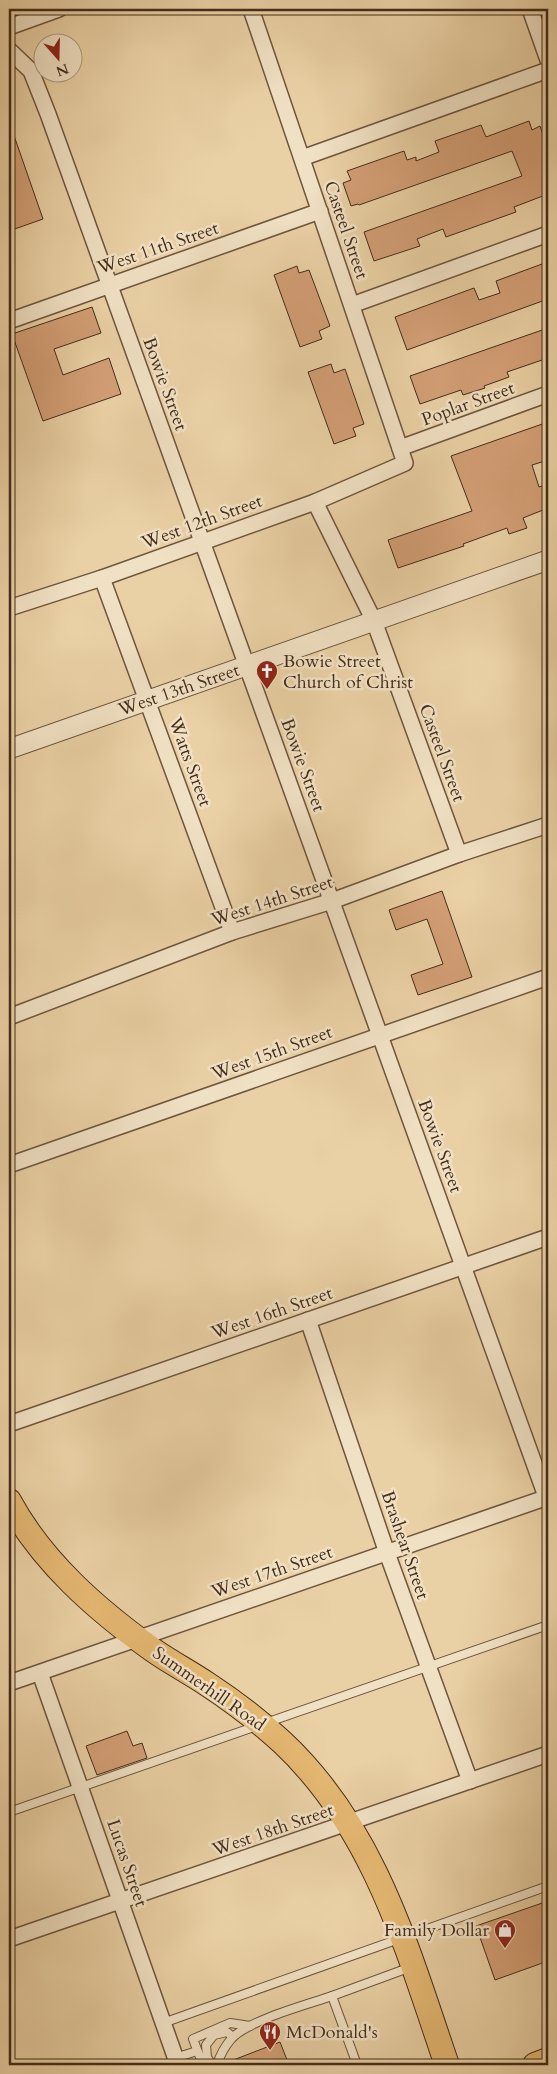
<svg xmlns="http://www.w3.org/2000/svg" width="557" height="2074" viewBox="0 0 557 2074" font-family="Cardo,serif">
	<rect width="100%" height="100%" fill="#ead1a5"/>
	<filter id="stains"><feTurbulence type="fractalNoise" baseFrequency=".004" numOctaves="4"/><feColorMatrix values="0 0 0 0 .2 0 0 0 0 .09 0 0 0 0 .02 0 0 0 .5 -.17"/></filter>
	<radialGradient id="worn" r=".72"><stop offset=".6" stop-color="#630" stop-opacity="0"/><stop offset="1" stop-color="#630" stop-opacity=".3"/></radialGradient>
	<g fill="#d49f76" stroke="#432c1b">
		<polygon points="529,121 532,130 540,126 548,149 548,194 514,207 516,212 446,237 443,229 417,239 420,246 374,261 364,232 522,176 512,151 359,205 358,204 351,206 343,183 351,180 347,171 404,151 407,160 416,157 416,161 439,152 435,141 481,125 486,137"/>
		<polygon points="9,127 11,127 43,219 9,231"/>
		<polygon points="542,264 548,280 548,299 407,350 395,317 474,288 479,300 500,293 496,281"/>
		<polygon points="297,266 299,273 309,270 330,326 319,331 322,339 300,347 274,275"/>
		<polygon points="92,307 101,333 54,349 63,375 109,358 121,394 43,421 12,334"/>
		<polygon points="548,328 548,358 507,372 509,377 484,386 485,388 463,395 461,390 420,404 410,376"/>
		<polygon points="331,364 334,373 345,369 364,424 353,428 356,436 334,444 308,372"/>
		<polygon points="548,422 548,460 532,465 539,487 548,484 548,508 523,518 527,528 509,534 507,528 463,544 464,546 398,568 388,540 472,511 451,456"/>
		<polygon points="442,891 472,977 418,995 411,975 443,964 427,919 396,930 389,910"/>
		<polygon points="127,1731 133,1746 142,1743 147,1758 97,1775 86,1746"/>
		<polygon points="548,1901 548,1961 495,1980 476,1926"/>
		<polygon points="280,2042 289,2065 223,2065 223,2064"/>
	</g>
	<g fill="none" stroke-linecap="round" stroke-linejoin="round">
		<g stroke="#6d553e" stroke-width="10">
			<g id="service">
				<polyline points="9,1812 548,1625"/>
				<polyline points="163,2023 548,1886"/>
				<polyline points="175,2058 197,2051"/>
				<polyline points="203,2065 193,2039 230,2023 250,2026"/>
				<polyline points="212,2065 207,2057 206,2045 214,2035 227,2032 233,2037"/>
				<path d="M217 2065C220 2055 225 2046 232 2038 250 2020 306 2005 332 1996"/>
				<polyline points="348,2065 356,2062 332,1996 411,1967"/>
			</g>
		</g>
		<g stroke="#6d553e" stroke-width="18">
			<g id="minor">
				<polyline points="530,9 548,60"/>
				<polyline points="9,27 59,9"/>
				<polyline points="9,50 31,71 48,114 548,1502"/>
				<polyline points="302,158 548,70"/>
				<polyline points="352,305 548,234"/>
				<polyline points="9,321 320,211"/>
				<polyline points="400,448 548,394"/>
				<polyline points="315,502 374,621 459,854"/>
				<polyline points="102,578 232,932"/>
				<polyline points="9,608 102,578 315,502 405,463 251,9"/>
				<polyline points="9,1017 232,932 332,901 459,854 548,825"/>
				<polyline points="9,1165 548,977"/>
				<polyline points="308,1320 387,1553 470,1781"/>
				<polyline points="9,1424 548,1237"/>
				<polyline points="40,1673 178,2065"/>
				<polyline points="9,1683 548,1497"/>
				<polyline points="9,1939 548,1754"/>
			</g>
		</g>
		<g stroke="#6d553e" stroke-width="21">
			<polyline id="tertiary" points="9,749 548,560"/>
		</g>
		<g stroke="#432c1b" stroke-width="26">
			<g id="primary">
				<path d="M9 1501C42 1562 97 1610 153 1650 170 1662 189 1672 207 1684 233 1701 259 1721 282 1742 375 1829 407 1949 447 2065"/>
				<polyline points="535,2065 548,2060"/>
			</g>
		</g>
		<use href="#service" stroke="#f1e1c4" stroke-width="8"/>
		<use href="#minor" stroke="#f1e1c4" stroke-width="15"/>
		<use href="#tertiary" stroke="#f1e1c4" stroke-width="19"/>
		<use href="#primary" stroke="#e5b872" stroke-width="24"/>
	</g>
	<defs>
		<g id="church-pin" transform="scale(1.125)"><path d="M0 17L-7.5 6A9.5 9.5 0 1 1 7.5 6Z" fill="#8f2418" stroke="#f1e1c4"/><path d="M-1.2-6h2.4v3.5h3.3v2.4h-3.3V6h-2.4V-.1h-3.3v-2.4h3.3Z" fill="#fff"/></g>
		<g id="shop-pin" transform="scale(1.125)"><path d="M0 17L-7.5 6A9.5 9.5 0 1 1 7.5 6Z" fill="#8f2418" stroke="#f1e1c4"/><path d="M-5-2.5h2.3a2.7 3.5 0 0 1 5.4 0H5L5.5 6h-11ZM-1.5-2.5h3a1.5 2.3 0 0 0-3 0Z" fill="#fff"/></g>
		<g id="restaurant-pin" transform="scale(1.125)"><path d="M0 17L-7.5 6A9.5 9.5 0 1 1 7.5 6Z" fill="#8f2418" stroke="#f1e1c4"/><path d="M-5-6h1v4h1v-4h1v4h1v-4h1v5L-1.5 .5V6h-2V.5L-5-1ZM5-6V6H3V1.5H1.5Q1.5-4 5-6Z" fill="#fff"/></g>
	</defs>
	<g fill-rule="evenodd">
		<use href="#church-pin" x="267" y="671"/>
		<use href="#shop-pin" x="505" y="1930"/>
		<use href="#restaurant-pin" x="270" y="2032"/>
	</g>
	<g text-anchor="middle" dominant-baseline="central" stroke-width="5" stroke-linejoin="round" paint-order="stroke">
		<g font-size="18" fill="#432c1b" stroke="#f1e1c4">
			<text transform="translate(346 230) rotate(71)">Casteel Street</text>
			<text transform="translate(158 248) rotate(-19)">West 11th Street</text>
			<text transform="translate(165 384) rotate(70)">Bowie Street</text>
			<text transform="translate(468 404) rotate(-20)">Poplar Street</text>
			<text transform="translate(202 522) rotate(-20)">West 12th Street</text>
			<text transform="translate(179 690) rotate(-19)">West 13th Street</text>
			<text transform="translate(442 753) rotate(70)">Casteel Street</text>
			<text transform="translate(190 762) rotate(70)">Watts Street</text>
			<text transform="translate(303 765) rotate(70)">Bowie Street</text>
			<text transform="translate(272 901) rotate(-18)">West 14th Street</text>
			<text transform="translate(272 1053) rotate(-20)">West 15th Street</text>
			<text transform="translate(440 1146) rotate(70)">Bowie Street</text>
			<text transform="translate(272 1313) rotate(-19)">West 16th Street</text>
			<text transform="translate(405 1545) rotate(71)">Brashear Street</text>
			<text transform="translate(272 1572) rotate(-19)">West 17th Street</text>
			<text transform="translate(209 1689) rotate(35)">Summerhill Road</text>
			<text transform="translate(273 1830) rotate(-19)">West 18th Street</text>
			<text transform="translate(127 1863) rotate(71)">Lucas Street</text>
		</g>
		<g font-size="18" fill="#432c1b" stroke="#f1e1c4" text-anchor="start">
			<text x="283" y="661">Bowie Street<tspan x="283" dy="21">Church of Christ</tspan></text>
			<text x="489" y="1930" text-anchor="end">Family Dollar</text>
			<text x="286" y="2032">McDonald's</text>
		</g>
	</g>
	<rect width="557" height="2074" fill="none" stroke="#ead1a5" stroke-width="30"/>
	<rect x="10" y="10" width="537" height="2054" fill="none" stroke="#432c1b" stroke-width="2.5"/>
	<rect x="15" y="15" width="527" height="2044" fill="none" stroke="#432c1b"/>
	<g transform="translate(58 58) rotate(160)"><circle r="24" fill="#f1e1c4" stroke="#ab9980"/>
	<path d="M0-4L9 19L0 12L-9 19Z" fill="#8f2418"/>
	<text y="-8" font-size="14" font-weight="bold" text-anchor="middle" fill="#432c1b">N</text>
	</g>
	<rect width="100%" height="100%" filter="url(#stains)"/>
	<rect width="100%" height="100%" fill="url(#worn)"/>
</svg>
